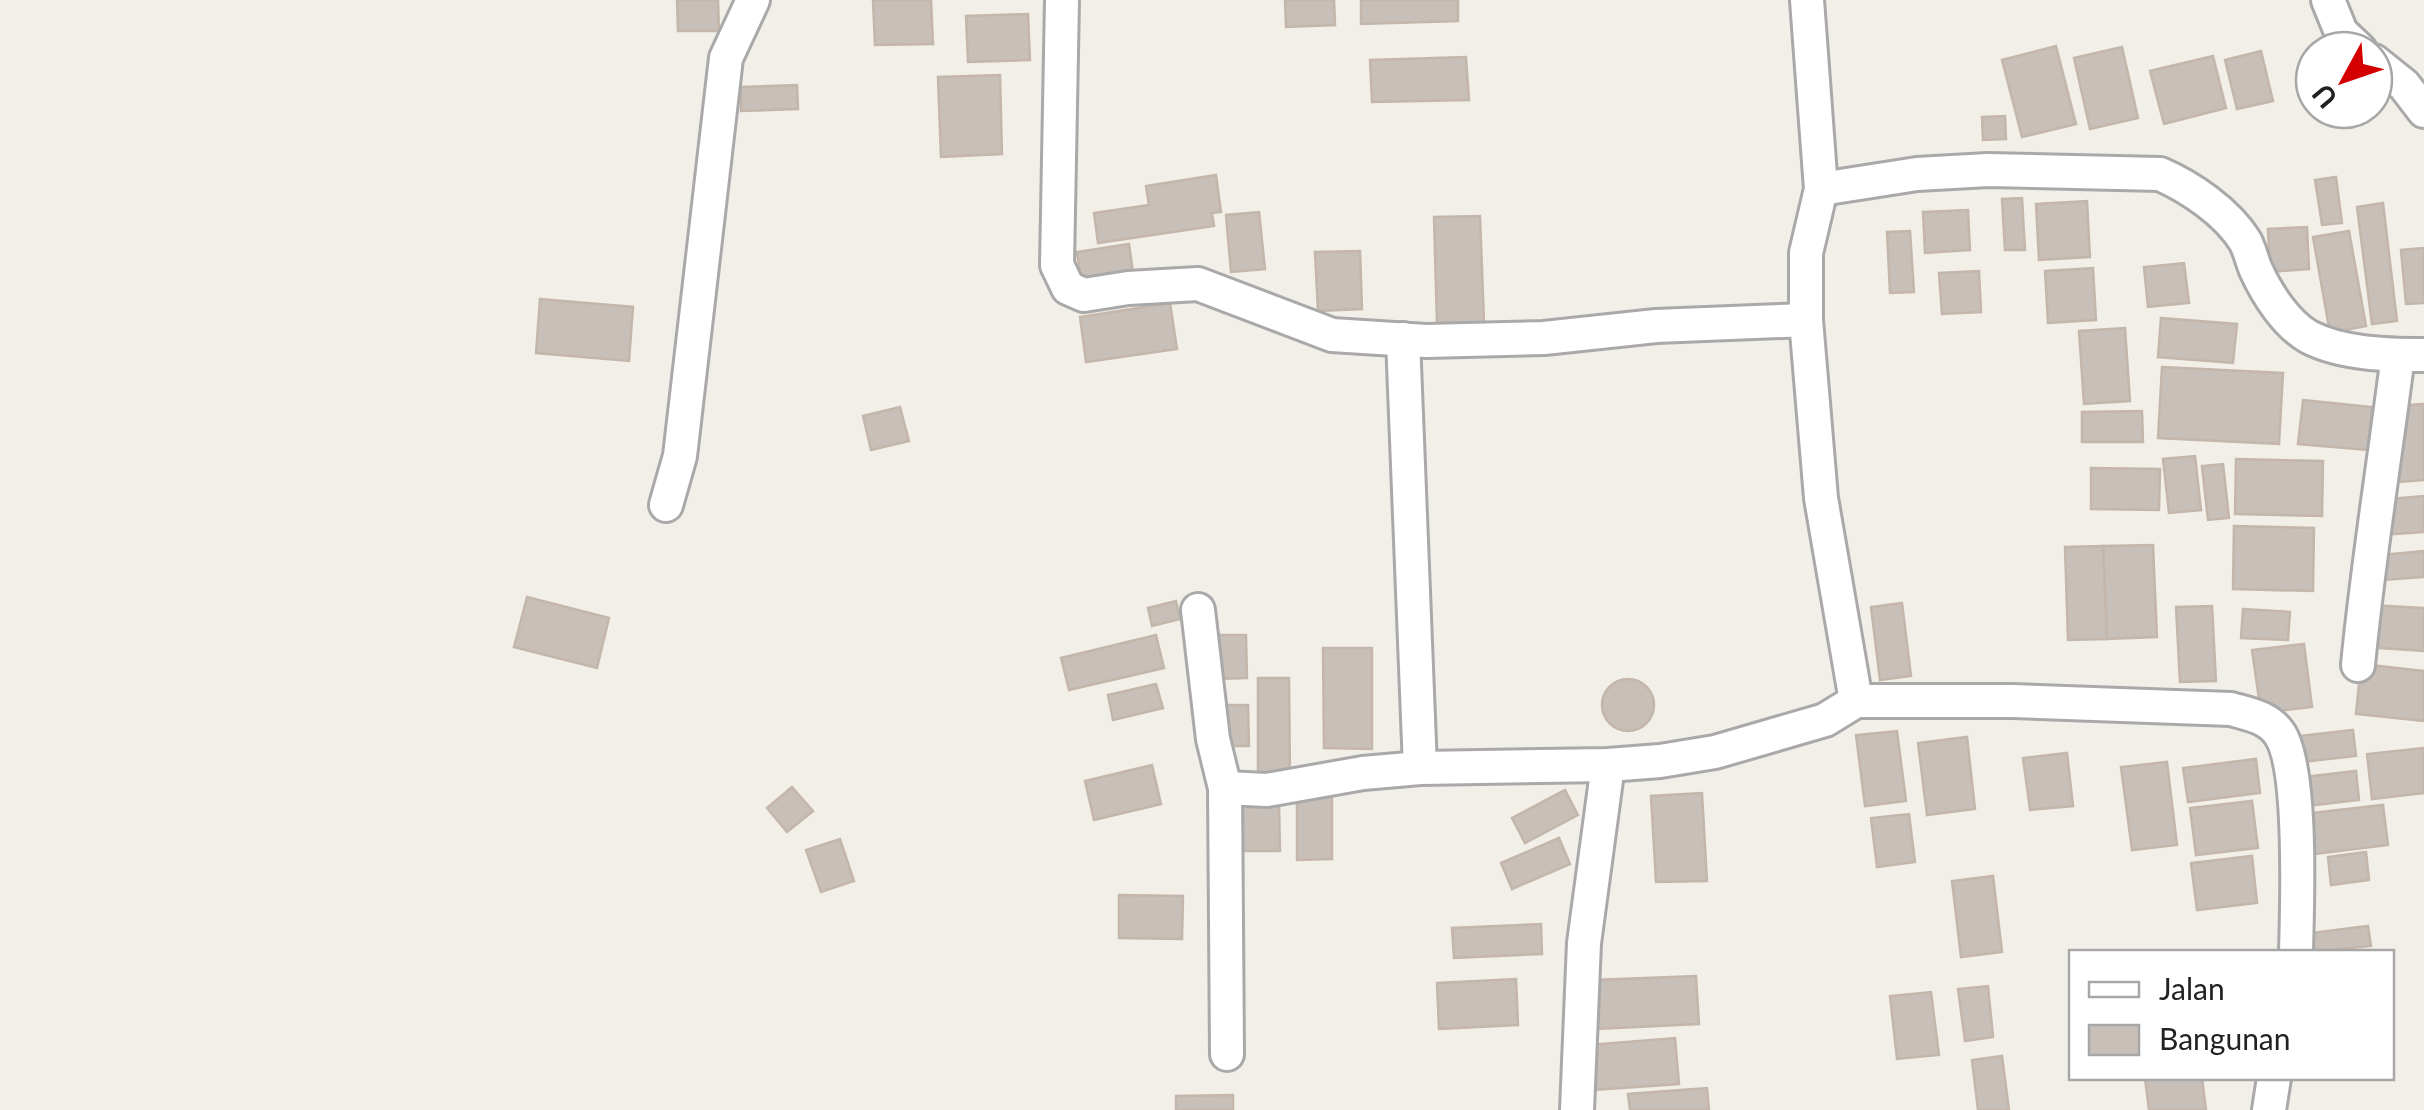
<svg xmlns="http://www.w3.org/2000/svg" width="2424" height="1110" viewBox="0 0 2424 1110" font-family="Lato,sans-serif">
	<rect width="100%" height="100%" fill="#f2efe9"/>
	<g fill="#c7bfb8" stroke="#c4b6ab" stroke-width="2.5">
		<polygon points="677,0 718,0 719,31 678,31"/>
		<polygon points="873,0 931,0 933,44 875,45"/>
		<polygon points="1285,0 1334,0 1335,25 1286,27"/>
		<polygon points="1361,0 1458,0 1458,21 1361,24"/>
		<polygon points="1028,14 1030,60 968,62 966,16"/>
		<polygon points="2056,46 2076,124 2022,137 2002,60"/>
		<polygon points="2122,47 2138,118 2090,129 2074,58"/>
		<polygon points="2261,51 2273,101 2237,109 2225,60"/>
		<polygon points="2213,56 2226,108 2164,124 2150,71"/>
		<polygon points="1466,57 1469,100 1372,102 1370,60"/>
		<polygon points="1000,75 1002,154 941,157 938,77"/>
		<polygon points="797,85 798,109 741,111 741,87"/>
		<polygon points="2005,116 2006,139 1983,140 1982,117"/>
		<polygon points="1216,175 1221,212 1212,213 1214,226 1098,243 1094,213 1149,205 1146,186"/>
		<polygon points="2336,177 2342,223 2322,225 2315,180"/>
		<polygon points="2022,198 2025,250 2005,250 2002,199"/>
		<polygon points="2087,201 2090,257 2039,260 2036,204"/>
		<polygon points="2383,203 2397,321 2372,324 2357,207"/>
		<polygon points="1968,210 1970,250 1925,253 1923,212"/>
		<polygon points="1259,212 1265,269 1231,272 1226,215"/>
		<polygon points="1480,216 1484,322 1437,323 1434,217"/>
		<polygon points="2307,227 2309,269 2270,272 2268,229"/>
		<polygon points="1910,231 1914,292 1890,293 1887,232"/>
		<polygon points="2349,231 2366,326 2330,333 2313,237"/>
		<polygon points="1129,244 1134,279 1082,287 1077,252"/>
		<polygon points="2424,248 2424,303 2406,304 2401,250"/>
		<polygon points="1360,251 1362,309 1318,311 1315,252"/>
		<polygon points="2184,263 2189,303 2148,307 2144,267"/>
		<polygon points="2093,268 2096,320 2048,323 2045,271"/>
		<polygon points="1979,271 1981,312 1942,314 1939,273"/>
		<polygon points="540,299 633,307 629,361 536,353"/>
		<polygon points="1170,303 1177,349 1086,362 1080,317"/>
		<polygon points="2161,318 2237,324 2233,363 2158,357"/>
		<polygon points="2125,328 2130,401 2084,404 2079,331"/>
		<polygon points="2162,367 2283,373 2279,444 2158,438"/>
		<polygon points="2303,400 2372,407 2368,450 2298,444"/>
		<polygon points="2424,404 2424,480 2399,482 2392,406"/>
		<polygon points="900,407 909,441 871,450 863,416"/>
		<polygon points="2142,411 2143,442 2082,442 2082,412"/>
		<polygon points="2195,456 2201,510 2169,513 2163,459"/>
		<polygon points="2236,459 2323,461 2322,516 2235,514"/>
		<polygon points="2223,464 2229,518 2208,520 2202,466"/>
		<polygon points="2091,468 2160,469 2159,510 2091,509"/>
		<polygon points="2424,496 2424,532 2382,535 2380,500"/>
		<polygon points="2234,526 2314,528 2313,591 2233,589"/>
		<polygon points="2153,545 2157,637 2107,639 2103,546"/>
		<polygon points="2103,546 2107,639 2068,640 2065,547"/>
		<polygon points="2424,551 2424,577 2383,580 2382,555"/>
		<polygon points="527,597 609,618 597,668 514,647"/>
		<polygon points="1176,601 1180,619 1152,626 1148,608"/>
		<polygon points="1902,603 1911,676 1880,680 1871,607"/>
		<polygon points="2369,605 2424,608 2424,651 2366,647"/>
		<polygon points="2212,606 2216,681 2180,682 2176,607"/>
		<polygon points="2243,609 2290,612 2288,640 2241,638"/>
		<polygon points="1156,635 1164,668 1069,690 1061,658"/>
		<polygon points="1214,635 1246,635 1247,678 1214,679"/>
		<polygon points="2304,644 2312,707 2261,713 2252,650"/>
		<polygon points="1323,648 1372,648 1372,749 1324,748"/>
		<polygon points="2361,664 2424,671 2424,721 2356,714"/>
		<polygon points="1258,678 1289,678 1290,775 1258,775"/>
		<circle cx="1628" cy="705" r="26"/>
		<polygon points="1156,684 1163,708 1113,720 1108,695"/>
		<polygon points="1222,705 1248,705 1249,746 1223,746"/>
		<polygon points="2353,730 2356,756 2293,763 2290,737"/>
		<polygon points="1897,731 1906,801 1865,806 1856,735"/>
		<polygon points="1967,737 1975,809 1927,815 1918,743"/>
		<polygon points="2424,748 2424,793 2372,799 2367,754"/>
		<polygon points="2067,753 2073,806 2030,810 2023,758"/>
		<polygon points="2256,759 2260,793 2188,802 2183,768"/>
		<polygon points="2167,762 2177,845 2132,850 2121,767"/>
		<polygon points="1152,765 1161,804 1094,820 1085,781"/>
		<polygon points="2356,771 2359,800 2298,807 2294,778"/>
		<polygon points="792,787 813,811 787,832 767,808"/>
		<polygon points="1565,790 1578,815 1525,843 1512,818"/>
		<polygon points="1297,793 1332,793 1332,859 1297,860"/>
		<polygon points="1702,793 1707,881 1656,882 1651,796"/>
		<polygon points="2252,801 2258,848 2196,855 2190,808"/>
		<polygon points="1240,805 1279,805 1280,851 1240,851"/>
		<polygon points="2383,805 2388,845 2306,855 2302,814"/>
		<polygon points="1909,814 1915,862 1877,867 1871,818"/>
		<polygon points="1559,838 1570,864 1512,889 1501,863"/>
		<polygon points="840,839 854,881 821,892 806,850"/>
		<polygon points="2366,852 2369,880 2331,885 2328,857"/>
		<polygon points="2252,856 2257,903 2197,910 2191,863"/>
		<polygon points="1993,876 2002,952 1961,957 1952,881"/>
		<polygon points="1119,895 1183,896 1182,939 1119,938"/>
		<polygon points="1541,924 1542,954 1454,958 1452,928"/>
		<polygon points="2368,926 2371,946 2313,952 2311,933"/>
		<polygon points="1696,976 1699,1024 1596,1029 1594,980"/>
		<polygon points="1516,979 1518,1025 1439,1029 1437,983"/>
		<polygon points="1988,986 1993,1037 1965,1041 1958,989"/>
		<polygon points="1931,992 1939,1055 1897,1059 1890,996"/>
		<polygon points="1675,1038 1679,1084 1594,1090 1590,1045"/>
		<polygon points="2002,1056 2009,1110 1978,1110 1972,1060"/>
		<polygon points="2145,1078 2202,1078 2206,1110 2149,1110"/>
		<polygon points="1707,1088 1709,1110 1630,1110 1628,1094"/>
		<polygon points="1233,1095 1233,1110 1176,1110 1176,1096"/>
	</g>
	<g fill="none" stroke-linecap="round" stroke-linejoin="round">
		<g stroke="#a9a9a9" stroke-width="38">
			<g id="minor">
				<polyline points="1062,0 1057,265 1068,288 1084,295 1128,288 1198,284 1332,335 1426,341 1544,338 1656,326 1806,320"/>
				<polyline points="1807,0 1821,189 1806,253 1806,320 1821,498 1856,701"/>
				<polyline points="2328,0 2341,32 2360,50"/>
				<polyline points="2374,61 2404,85 2424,111"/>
				<path d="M1821 189 1917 174 1988 170 2160 174C2190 187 2227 212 2245 241 2250 250 2252 261 2256 270 2267 294 2286 324 2309 337 2342 354 2387 355 2424 355"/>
				<polyline points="1403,339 1420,768"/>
				<polyline points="666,505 680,456 726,58 753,0"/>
				<polyline points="1198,610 1213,739 1225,788"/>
				<path d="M2358 665C2368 561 2385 458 2398 355"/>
				<path d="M1227 1054 1225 788 1267 790 1363 773 1420 768 1608 765 1660 761 1715 752 1825 720 1856 701H2012L2231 709C2248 714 2268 717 2279 733 2303 766 2297 908 2296 952"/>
				<polyline points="1577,1110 1584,943 1608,765"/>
				<polyline points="2269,1110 2274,1078"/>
			</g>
		</g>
		<use href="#minor" stroke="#fff" stroke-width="32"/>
	</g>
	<rect x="2069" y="950" width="325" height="130" fill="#ffffff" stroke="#a7a7a7" stroke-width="2.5"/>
	<rect x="2089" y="982" width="50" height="15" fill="#ffffff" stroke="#a7a7a7" stroke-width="2.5"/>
	<text x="2159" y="1000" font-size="30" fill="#222222">Jalan</text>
	<rect x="2089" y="1025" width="50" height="30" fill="#c7bfb8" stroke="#a7a7a7" stroke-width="2.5"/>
	<text x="2159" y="1050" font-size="30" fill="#222222">Bangunan</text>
	<g transform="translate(2344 80) rotate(230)"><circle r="48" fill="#ffffff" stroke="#a7a7a7" stroke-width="2.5"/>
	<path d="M0-8L18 38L0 25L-18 38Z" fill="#d40000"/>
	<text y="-15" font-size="28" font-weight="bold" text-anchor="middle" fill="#222222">U</text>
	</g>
</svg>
